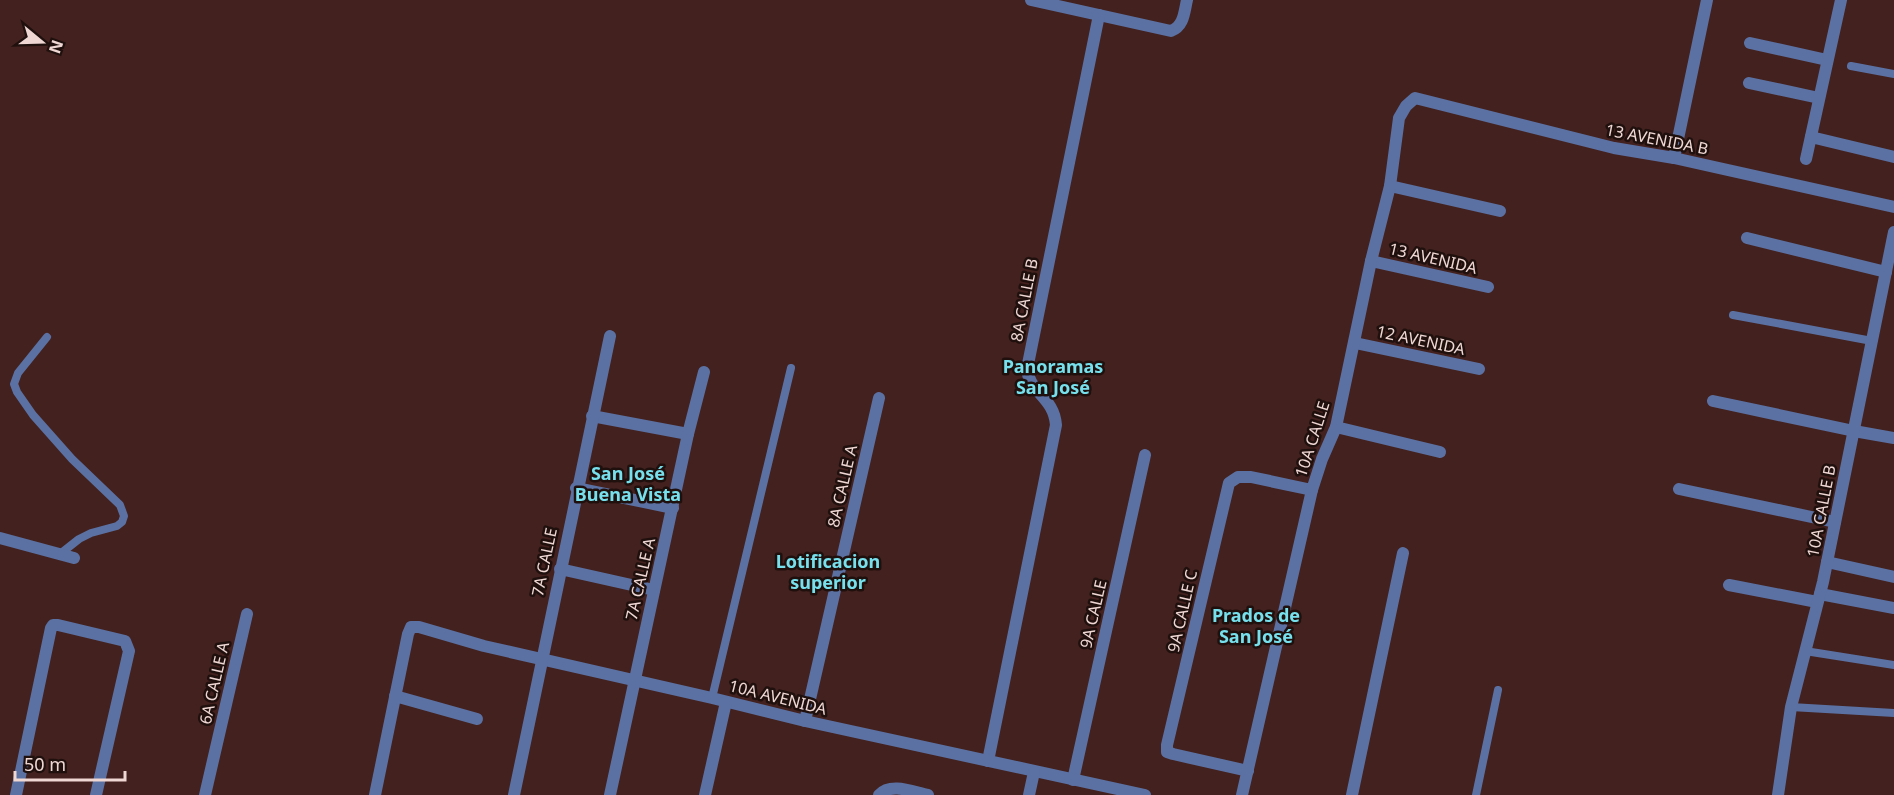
<svg xmlns="http://www.w3.org/2000/svg" width="1894" height="795" viewBox="0 0 1894 795" font-family="'Noto Sans',sans-serif">
	<rect width="100%" height="100%" fill="#43211e"/>
	<g fill="none" stroke-linecap="round" stroke-linejoin="round">
		<g stroke="#5b71a3" stroke-width="8">
			<polyline points="1851,66 1894,74"/>
			<polyline points="1733,315 1872,341"/>
			<polyline points="47,337 18,373 14,384 17,392 33,415 72,459 120,505 124,516 122,522 117,526 91,533 79,539 60,554"/>
			<polyline points="1805,651 1894,665"/>
			<polyline points="712,698 791,368"/>
			<polyline points="1791,707 1894,713"/>
			<polyline points="1476,795 1498,690"/>
		</g>
		<g stroke="#5b71a3" stroke-width="12">
			<path d="M1031 0 1171 31C1184 26 1184 13 1187 0"/>
			<polyline points="1750,43 1827,60"/>
			<polyline points="1749,83 1819,98"/>
			<polyline points="1811,137 1894,157"/>
			<polyline points="1674,158 1707,0"/>
			<polyline points="1806,159 1841,0"/>
			<polyline points="1390,186 1500,211"/>
			<polyline points="1747,238 1886,272"/>
			<polyline points="1371,261 1488,287"/>
			<polyline points="1355,343 1479,369"/>
			<polyline points="1713,401 1854,431 1894,438"/>
			<polyline points="592,416 688,434"/>
			<polyline points="1336,427 1440,452"/>
			<polyline points="576,488 673,508"/>
			<polyline points="1679,489 1835,522"/>
			<polyline points="0,538 74,558"/>
			<polyline points="1827,562 1894,577"/>
			<polyline points="560,569 654,590"/>
			<polyline points="1729,585 1817,602"/>
			<polyline points="1820,594 1894,608"/>
			<polyline points="395,696 477,719"/>
			<polyline points="805,721 879,398"/>
			<path d="M988 761 1056 425C1054 397 1029 392 1027 369L1099 15"/>
			<polyline points="1248,771 1173,754 1167,752 1167,745 1229,483 1238,477 1251,477 1312,490"/>
			<polyline points="1073,780 1145,455"/>
			<polyline points="16,795 51,628 53,625 58,625 125,641 129,651 96,795"/>
			<polyline points="205,795 247,614"/>
			<polyline points="375,795 408,634 411,627 419,627 484,646 712,698 805,721 1145,795"/>
			<polyline points="514,795 610,336"/>
			<polyline points="610,795 688,434 704,372"/>
			<polyline points="705,795 726,702"/>
			<path d="M879 795C891 782 913 792 928 795"/>
			<polyline points="1029,795 1034,772"/>
			<polyline points="1242,795 1312,490 1322,459 1336,427 1371,261 1390,186 1399,118 1406,106 1415,98 1614,148 1674,158 1894,207"/>
			<polyline points="1352,795 1403,553"/>
			<polyline points="1778,795 1791,707 1823,582 1894,232"/>
		</g>
	</g>
	<g text-anchor="middle" dominant-baseline="central" stroke-width="5" stroke-linejoin="round" paint-order="stroke">
		<g font-size="16" fill="#efd7d4" stroke="#1f100e">
			<text transform="translate(1657 139) rotate(11)">13 AVENIDA B</text>
			<text transform="translate(1433 258) rotate(13)">13 AVENIDA</text>
			<text transform="translate(1024 300) rotate(-79)">8A CALLE B</text>
			<text transform="translate(1421 340) rotate(12)">12 AVENIDA</text>
			<text transform="translate(1312 439) rotate(-72)">10A CALLE</text>
			<text transform="translate(842 486) rotate(-77)">8A CALLE A</text>
			<text transform="translate(1821 511) rotate(-79)">10A CALLE B</text>
			<text transform="translate(544 562) rotate(-78)">7A CALLE</text>
			<text transform="translate(640 579) rotate(-77)">7A CALLE A</text>
			<text transform="translate(1182 611) rotate(-77)">9A CALLE C</text>
			<text transform="translate(1093 614) rotate(-77)">9A CALLE</text>
			<text transform="translate(214 683) rotate(-77)">6A CALLE A</text>
			<text transform="translate(778 697) rotate(14)">10A AVENIDA</text>
		</g>
		<g font-size="18" font-weight="bold" fill="#76e1ed" stroke="#1f100e">
			<text x="1053" y="366">Panoramas<tspan x="1053" dy="21">San José</tspan></text>
			<text x="628" y="473">San José<tspan x="628" dy="21">Buena Vista</tspan></text>
			<text x="828" y="561">Lotificacion<tspan x="828" dy="21">superior</tspan></text>
			<text x="1256" y="615">Prados de<tspan x="1256" dy="21">San José</tspan></text>
		</g>
	</g>
	<g transform="translate(42 42) rotate(109)" stroke="#1f100e" stroke-width="4.5" paint-order="stroke">
	<path d="M0-4.5L10 22L0 15L-10 22Z" fill="#efd7d4"/>
	<text y="-9" font-size="16" font-weight="bold" text-anchor="middle" fill="#efd7d4">N</text>
	</g>
	<path d="M15 771v9h110v-9" fill="none" stroke="#efd7d4" stroke-width="3"/>
	<text x="24" y="771" font-size="18" fill="#efd7d4" stroke="#1f100e" stroke-width="4.5" paint-order="stroke">50 m</text>
</svg>
